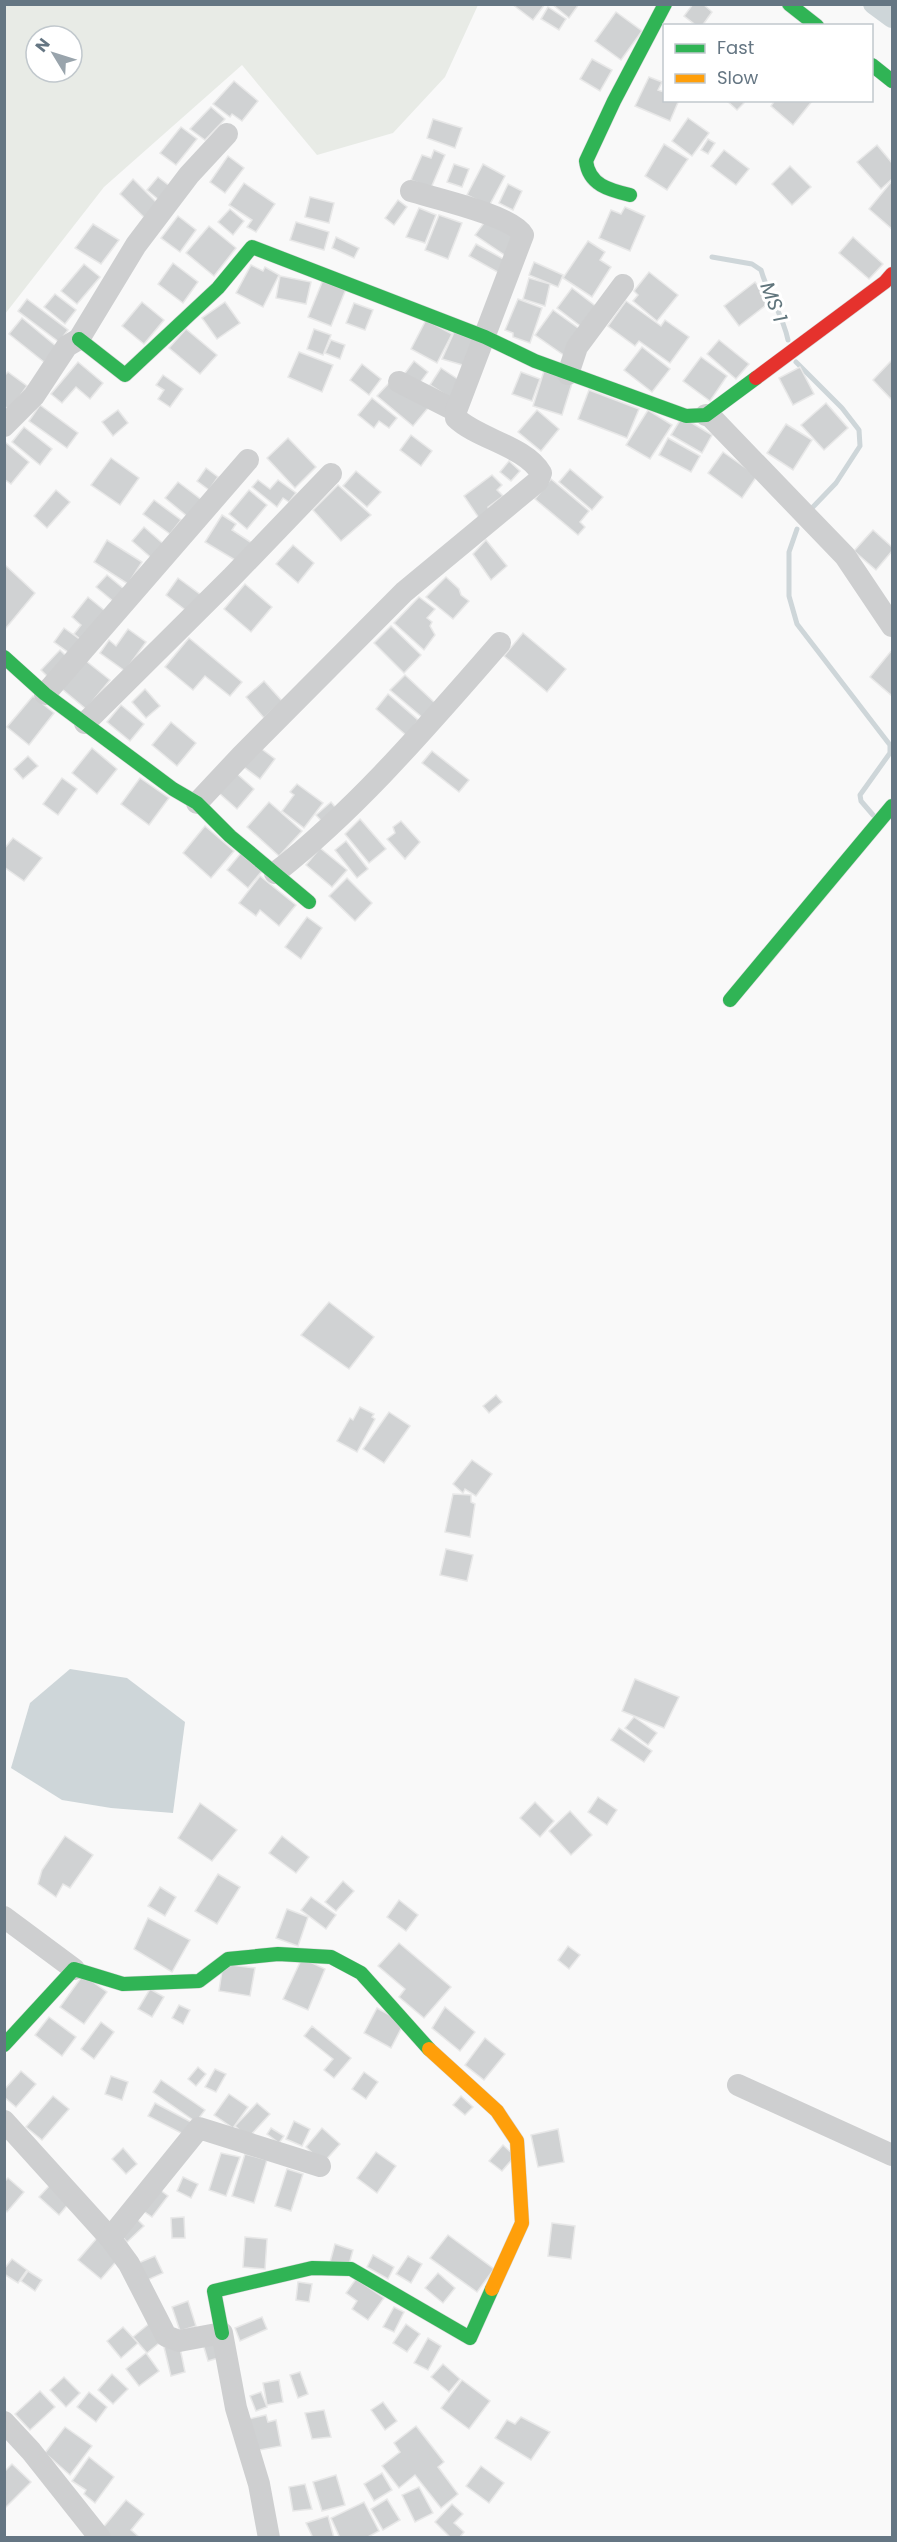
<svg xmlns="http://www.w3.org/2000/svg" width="897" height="2542" viewBox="0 0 897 2542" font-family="Poppins,sans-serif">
	<rect width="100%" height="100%" fill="#f9f9f9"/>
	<path fill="#e8ebe6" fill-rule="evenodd" d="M5 4H478V5L445 77 393 133 317 155 242 65 104 187 5 314ZM36 36H72V72H36Z"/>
	<polygon fill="#ced6d9" points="70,1669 127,1678 185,1722 173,1813 111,1808 62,1800 11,1768 30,1703"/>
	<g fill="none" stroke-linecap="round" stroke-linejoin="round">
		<g stroke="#ced6d9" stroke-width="5">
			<path d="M712 257 752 264 761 270C768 295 783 315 788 340"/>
			<polyline points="796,362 842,408 859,430 860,446 836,483 812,508"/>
			<polyline points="797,529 789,552 789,596 797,624 890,745 890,753 860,795 861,801 873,815"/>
		</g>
		<polyline stroke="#ced6d9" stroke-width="20" points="873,4 892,18"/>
	</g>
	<g fill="#d0d2d3" stroke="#e8e8e8" stroke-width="1.5">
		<polygon points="512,4 545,4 533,20"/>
		<polygon points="552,4 579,4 569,18"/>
		<polygon points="693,4 703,4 712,12 702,26 697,26 684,16"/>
		<polygon points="548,7 566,19 559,30 541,19"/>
		<polygon points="616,12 642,31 621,60 595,41"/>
		<polygon points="592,59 612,70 600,91 580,79"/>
		<polygon points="649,77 662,82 658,90 664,92 664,100 679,100 670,121 635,106"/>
		<polygon points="234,81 258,101 242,121 232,114 230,117 213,104"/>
		<polygon points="726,100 742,100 744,103 737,110"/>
		<polygon points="775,100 813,100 793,125 771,106"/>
		<polygon points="211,107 225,119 205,140 190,129"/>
		<polygon points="688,118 709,133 692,156 672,141"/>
		<polygon points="433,119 462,128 455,148 427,138"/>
		<polygon points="181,127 197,139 176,165 160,153"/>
		<polygon points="708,139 715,143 708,154 701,150"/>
		<polygon points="664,144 688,159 667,190 645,176"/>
		<polygon points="877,145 892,163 892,179 881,189 857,162"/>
		<polygon points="434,150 445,155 431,188 411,180 422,155 431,158"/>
		<polygon points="724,150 749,169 736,185 711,166"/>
		<polygon points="228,156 244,168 225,193 210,182"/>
		<polygon points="454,164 469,169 462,187 447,182"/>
		<polygon points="483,164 505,176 489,206 467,195"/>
		<polygon points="790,166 811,187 792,205 772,184"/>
		<polygon points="158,177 176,191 165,205 147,190"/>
		<polygon points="133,179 160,206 147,220 120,194"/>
		<polygon points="892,181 892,229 869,209"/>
		<polygon points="244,183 275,204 256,232 247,227 252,220 229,205"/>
		<polygon points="508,184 522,191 513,210 499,203"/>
		<polygon points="310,197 334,203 329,223 305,217"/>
		<polygon points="398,200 407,207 394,225 385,218"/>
		<polygon points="625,207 645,216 630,251 599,238 611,210 621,214"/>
		<polygon points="419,208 436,215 425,243 406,237"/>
		<polygon points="230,209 244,221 233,235 218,222"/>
		<polygon points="439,215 462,223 448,259 425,250"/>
		<polygon points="178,216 196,230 180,252 161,238"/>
		<polygon points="487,219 518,240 506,256 475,235"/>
		<polygon points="296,222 329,232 324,250 290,240"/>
		<polygon points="93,224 119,240 101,264 75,248"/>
		<polygon points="209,226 236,248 214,276 186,253"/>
		<polygon points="336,237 359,248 354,258 332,248"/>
		<polygon points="853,237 883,264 869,279 839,253"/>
		<polygon points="588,241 605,252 600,260 611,267 592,297 563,278"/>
		<polygon points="476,244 507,261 501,274 469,256"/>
		<polygon points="534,262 563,275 558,287 529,275"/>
		<polygon points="173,263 198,282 183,303 158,284"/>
		<polygon points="84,264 100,277 77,304 61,291"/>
		<polygon points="251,265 263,271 265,267 279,275 263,307 236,293"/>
		<polygon points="649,272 678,295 657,321 633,301 638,295 634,291"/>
		<polygon points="280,276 311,282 306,304 276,298"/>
		<polygon points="529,278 550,284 545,306 523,299"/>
		<polygon points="323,280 346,289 331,326 308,317"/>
		<polygon points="755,282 770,302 739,326 724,306"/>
		<polygon points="572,288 598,308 583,328 557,308"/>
		<polygon points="55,294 76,310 65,324 44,307"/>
		<polygon points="27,299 68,330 59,342 18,311"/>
		<polygon points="518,299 542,308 530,343 513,337 513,333 505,330"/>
		<polygon points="626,301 661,326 665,320 689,337 670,363 639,341 635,346 608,326"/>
		<polygon points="142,302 164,320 144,344 122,326"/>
		<polygon points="225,302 240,323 217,339 202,318"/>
		<polygon points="354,303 373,310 365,330 346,323"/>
		<polygon points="553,310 585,333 568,358 535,335"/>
		<polygon points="22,318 57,347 44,362 9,334"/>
		<polygon points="426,320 452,334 437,363 411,349"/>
		<polygon points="186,329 217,355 200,374 169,348"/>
		<polygon points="314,329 331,335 323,355 307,349"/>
		<polygon points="455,330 478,339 466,366 442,359"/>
		<polygon points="331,340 345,345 340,359 325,353"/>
		<polygon points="719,340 749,364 736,379 707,354"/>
		<polygon points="642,347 670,369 652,392 624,370"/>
		<polygon points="299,352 333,365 322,392 288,377"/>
		<polygon points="701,357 727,376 710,401 683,381"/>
		<polygon points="892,360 892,400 873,380"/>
		<polygon points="414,361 428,372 416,388 402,377"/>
		<polygon points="78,362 103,383 90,399 76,387 62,403 51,394"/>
		<polygon points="362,364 381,379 369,395 350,380"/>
		<polygon points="800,367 814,394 793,405 779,378"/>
		<polygon points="441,368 462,382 452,399 430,385"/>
		<polygon points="544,371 573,380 562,415 533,406"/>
		<polygon points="8,372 27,386 10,410 4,406 4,376"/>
		<polygon points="521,372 540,379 532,401 512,394"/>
		<polygon points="163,375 183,389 170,407 158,399 164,390 156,385"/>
		<polygon points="391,381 428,408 413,426 377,396"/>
		<polygon points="589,390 639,409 627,438 578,419"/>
		<polygon points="372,398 397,418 389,428 379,421 374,428 358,415"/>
		<polygon points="826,403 848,428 824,450 801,425"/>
		<polygon points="40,405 78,433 67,448 29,421"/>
		<polygon points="118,410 128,423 113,436 102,422"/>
		<polygon points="537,410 559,429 541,451 518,432"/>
		<polygon points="648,410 672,425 650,459 626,445"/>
		<polygon points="682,417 712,435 702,453 671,435"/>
		<polygon points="786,424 812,440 793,470 767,453"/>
		<polygon points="24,427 52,449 40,465 12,442"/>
		<polygon points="411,435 432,451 421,466 400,450"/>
		<polygon points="288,438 316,467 295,488 267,458"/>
		<polygon points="668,438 700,456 691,472 659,455"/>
		<polygon points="5,442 29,462 11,484 4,479"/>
		<polygon points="723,452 757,476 742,498 708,473"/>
		<polygon points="111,458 139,478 120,505 91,485"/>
		<polygon points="509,461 520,471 511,481 500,472"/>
		<polygon points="206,468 218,477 209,490 197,481"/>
		<polygon points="570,469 603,497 592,510 559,482"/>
		<polygon points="356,471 381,492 367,507 343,486"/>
		<polygon points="492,475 502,485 497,490 503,496 488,507 489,511 479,518 464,496"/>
		<polygon points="551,479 589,511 580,522 585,527 578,535 535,499"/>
		<polygon points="258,480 270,489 278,480 296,493 289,502 283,498 277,507 252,487"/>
		<polygon points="178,482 207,504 193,521 165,498"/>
		<polygon points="338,485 371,515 341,541 313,510"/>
		<polygon points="56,490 70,502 47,528 34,516"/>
		<polygon points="249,490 267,505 247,529 229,514"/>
		<polygon points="154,500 181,520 170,534 143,514"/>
		<polygon points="222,515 236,524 232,530 252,543 240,563 205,542"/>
		<polygon points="144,527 168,548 155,561 132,541"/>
		<polygon points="873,530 892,547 892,551 876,570 854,551"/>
		<polygon points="107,540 142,562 128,584 94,562"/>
		<polygon points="486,540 507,566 491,580 473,554"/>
		<polygon points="293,545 314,563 298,583 276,564"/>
		<polygon points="4,564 35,593 6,628 4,626"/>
		<polygon points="107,575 130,594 119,606 96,587"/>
		<polygon points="446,577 459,589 461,595 469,601 453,619 426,597"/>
		<polygon points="178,578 201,595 188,612 166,595"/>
		<polygon points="245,584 272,607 251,632 224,609"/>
		<polygon points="88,597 110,615 86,644 74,634 81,625 72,617"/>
		<polygon points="419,597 435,609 427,618 432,622 430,626 435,635 424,650 394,623"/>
		<polygon points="391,626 421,655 404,673 374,643"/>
		<polygon points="64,628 85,643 75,657 54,642"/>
		<polygon points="128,629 146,642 125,671 100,653 109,640 116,646"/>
		<polygon points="523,633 566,669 547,692 504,656"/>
		<polygon points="189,638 242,682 230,696 205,676 193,690 165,667"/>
		<polygon points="60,650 71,661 51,680 41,670"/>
		<polygon points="892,650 892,693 891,695 870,677"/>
		<polygon points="86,661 110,680 86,709 62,689"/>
		<polygon points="405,675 435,703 423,718 390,690"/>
		<polygon points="264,681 282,701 264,718 246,697"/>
		<polygon points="145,689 160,706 146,718 132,702"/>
		<polygon points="388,694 418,720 407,736 376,709"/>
		<polygon points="33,696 54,713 29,745 7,727"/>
		<polygon points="121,705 144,724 130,741 107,722"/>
		<polygon points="171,722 196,743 177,766 152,745"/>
		<polygon points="259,747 275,759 260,779 244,767"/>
		<polygon points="92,748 117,769 97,794 72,773"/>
		<polygon points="432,751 469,780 459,792 422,763"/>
		<polygon points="28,756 38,766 23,779 14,769"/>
		<polygon points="236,773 254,789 237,809 219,793"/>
		<polygon points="62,778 77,789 58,815 43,804"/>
		<polygon points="140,778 169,798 149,825 121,804"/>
		<polygon points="297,784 323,803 304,828 282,811 294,795 290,792"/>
		<polygon points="269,802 302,831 279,856 247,827"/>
		<polygon points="331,802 339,812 325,825 316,815"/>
		<polygon points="360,819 386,849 369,863 345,834"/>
		<polygon points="401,821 420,842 405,859 387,839 395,833 393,827"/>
		<polygon points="205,826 234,851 211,878 183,853"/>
		<polygon points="13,838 42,858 24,881 4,867 4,849"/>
		<polygon points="346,841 368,869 357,878 335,850"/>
		<polygon points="320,848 347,870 332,887 306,865"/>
		<polygon points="241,853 262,871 248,888 227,870"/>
		<polygon points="260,876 296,905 279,926 260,910 256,916 239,903"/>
		<polygon points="347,878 372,903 355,921 329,896"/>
		<polygon points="307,917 322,928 301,959 285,947"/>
		<polygon points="329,1302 374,1337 349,1369 301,1335"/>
		<polygon points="496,1395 502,1402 489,1413 483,1406"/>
		<polygon points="360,1407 374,1414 372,1417 375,1419 357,1452 337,1441 350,1418 353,1420"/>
		<polygon points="389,1412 410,1426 384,1463 363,1449"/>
		<polygon points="472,1460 492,1474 476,1496 465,1489 463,1493 453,1484"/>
		<polygon points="453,1494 471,1495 471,1502 475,1504 470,1537 445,1532"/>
		<polygon points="446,1549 473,1555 467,1581 440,1575"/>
		<polygon points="635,1679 679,1697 664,1728 622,1711"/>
		<polygon points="634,1717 657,1733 648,1745 625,1728"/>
		<polygon points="619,1728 652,1751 644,1762 611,1740"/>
		<polygon points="598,1797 617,1810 607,1825 588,1812"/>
		<polygon points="535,1802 554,1821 540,1837 520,1818"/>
		<polygon points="200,1803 237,1830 212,1861 178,1838"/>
		<polygon points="570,1811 592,1835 571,1855 549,1831"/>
		<polygon points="65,1836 93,1855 70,1888 63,1884 56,1897 38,1884 42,1870"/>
		<polygon points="282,1836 309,1857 296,1873 269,1853"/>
		<polygon points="218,1874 240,1887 217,1924 195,1911"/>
		<polygon points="343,1881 354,1891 336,1911 325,1902"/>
		<polygon points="160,1887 176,1897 165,1916 148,1906"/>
		<polygon points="311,1897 336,1915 326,1929 301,1910"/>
		<polygon points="399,1900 418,1915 406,1931 387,1917"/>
		<polygon points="287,1909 308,1917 298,1946 276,1938"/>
		<polygon points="148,1918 190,1940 172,1972 134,1949"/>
		<polygon points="399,1943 451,1987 424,2018 399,1997 405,1989 378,1966"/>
		<polygon points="568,1946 580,1955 569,1969 558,1960"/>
		<polygon points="302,1958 325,1969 308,2010 283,1999"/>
		<polygon points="223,1964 255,1968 250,1996 219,1991"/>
		<polygon points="83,1975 107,1992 84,2024 60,2007"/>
		<polygon points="150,1989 164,1997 152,2017 138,2009"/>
		<polygon points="179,2005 190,2010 183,2024 172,2018"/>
		<polygon points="445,2007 475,2032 460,2051 432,2028"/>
		<polygon points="377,2008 404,2023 391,2048 364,2033"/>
		<polygon points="49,2017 76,2037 62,2056 35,2035"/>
		<polygon points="101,2022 114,2032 94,2059 81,2049"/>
		<polygon points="312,2026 351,2058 334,2078 324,2070 333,2059 304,2036"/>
		<polygon points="485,2038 505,2054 484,2080 465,2065"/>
		<polygon points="198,2067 206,2074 196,2086 188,2079"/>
		<polygon points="215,2069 226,2074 216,2092 205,2087"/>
		<polygon points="21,2071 36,2084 16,2107 4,2097 4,2090"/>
		<polygon points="364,2072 378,2082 366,2099 352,2089"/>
		<polygon points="111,2076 128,2082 122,2100 105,2094"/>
		<polygon points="161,2080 205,2110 196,2122 153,2092"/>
		<polygon points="229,2094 248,2107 233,2128 214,2115"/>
		<polygon points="53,2096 69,2109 42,2140 26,2127"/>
		<polygon points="461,2096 473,2107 465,2115 453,2105"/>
		<polygon points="155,2103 193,2123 187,2136 148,2116"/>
		<polygon points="257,2103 270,2114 248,2138 235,2126"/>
		<polygon points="294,2121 310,2129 302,2146 286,2139"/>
		<polygon points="271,2128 284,2136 279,2143 267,2134"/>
		<polygon points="322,2128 340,2144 323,2163 306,2147"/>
		<polygon points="558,2129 564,2162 538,2167 531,2135"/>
		<polygon points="503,2145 515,2156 502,2171 489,2161"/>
		<polygon points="123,2148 137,2164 126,2174 112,2159"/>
		<polygon points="376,2152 396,2166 377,2193 357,2178"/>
		<polygon points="221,2153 240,2157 226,2196 209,2190"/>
		<polygon points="245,2154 267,2160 254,2203 232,2196"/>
		<polygon points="287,2169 303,2174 291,2211 275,2206"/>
		<polygon points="183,2177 198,2184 191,2198 177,2191"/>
		<polygon points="8,2178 24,2192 7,2212 4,2209 4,2182"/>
		<polygon points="50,2185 70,2202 59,2215 39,2197"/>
		<polygon points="156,2187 168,2196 152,2217 139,2208"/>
		<polygon points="134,2216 144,2226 127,2242 117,2231"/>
		<polygon points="184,2217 185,2238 172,2238 171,2218"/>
		<polygon points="552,2223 575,2226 571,2259 548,2256"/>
		<polygon points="448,2235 494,2269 477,2292 430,2258"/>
		<polygon points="245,2237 267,2239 265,2269 243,2267"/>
		<polygon points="97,2238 120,2257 101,2279 78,2260"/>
		<polygon points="335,2244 353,2250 348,2268 330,2262"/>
		<polygon points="373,2255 394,2267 388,2279 367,2267"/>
		<polygon points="155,2256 163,2273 143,2282 136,2264"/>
		<polygon points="408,2256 422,2264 411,2283 396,2274"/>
		<polygon points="12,2259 27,2270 18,2283 4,2274 4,2269"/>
		<polygon points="28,2271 42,2280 35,2291 21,2281"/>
		<polygon points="438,2273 455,2288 443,2303 425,2288"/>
		<polygon points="356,2279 384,2298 368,2320 352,2309 357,2301 346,2293"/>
		<polygon points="298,2282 312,2284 309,2302 296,2300"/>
		<polygon points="188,2301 196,2326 180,2331 172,2307"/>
		<polygon points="394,2307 404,2312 394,2332 383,2327"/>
		<polygon points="262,2317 267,2329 240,2341 235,2328"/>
		<polygon points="150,2323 164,2339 147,2353 133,2337"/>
		<polygon points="406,2324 420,2334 407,2352 393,2343"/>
		<polygon points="123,2327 138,2343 121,2358 107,2341"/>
		<polygon points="428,2338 441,2346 428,2370 414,2363"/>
		<polygon points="220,2339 225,2356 208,2361 203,2344"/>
		<polygon points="179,2343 185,2372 171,2376 164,2347"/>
		<polygon points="146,2353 159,2371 139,2386 126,2369"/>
		<polygon points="443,2364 460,2379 449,2392 431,2377"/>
		<polygon points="300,2372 308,2394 298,2398 290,2375"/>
		<polygon points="112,2374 128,2389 113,2404 98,2390"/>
		<polygon points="64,2377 80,2393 66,2407 50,2390"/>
		<polygon points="279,2380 283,2402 267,2405 263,2383"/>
		<polygon points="462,2380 490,2401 469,2429 441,2408"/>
		<polygon points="40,2391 55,2407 30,2430 15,2414"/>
		<polygon points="89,2392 107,2407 96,2422 77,2407"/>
		<polygon points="261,2392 267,2407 256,2411 250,2396"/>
		<polygon points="383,2402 397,2421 385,2430 371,2410"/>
		<polygon points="324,2410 331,2437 312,2439 305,2413"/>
		<polygon points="266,2415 268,2422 276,2420 281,2446 254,2451 249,2419"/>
		<polygon points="521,2417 550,2432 531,2460 495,2438 507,2420 515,2424"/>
		<polygon points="416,2426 444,2462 438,2467 458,2494 441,2508 415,2475 399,2488 382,2466 400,2452 394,2443"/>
		<polygon points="65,2427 92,2446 70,2475 45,2453"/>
		<polygon points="89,2457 114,2477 95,2503 84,2494 86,2490 72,2481"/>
		<polygon points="12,2464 31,2482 4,2509 4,2472"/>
		<polygon points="481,2466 504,2483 489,2503 466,2486"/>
		<polygon points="382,2473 392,2490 374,2501 364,2484"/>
		<polygon points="336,2475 345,2505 322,2511 313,2482"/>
		<polygon points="305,2484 312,2509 293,2511 289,2487"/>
		<polygon points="419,2487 433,2513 415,2522 402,2495"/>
		<polygon points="387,2499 400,2520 383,2530 371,2509"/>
		<polygon points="126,2500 144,2514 131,2530 140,2538 110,2538 101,2530"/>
		<polygon points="364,2502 379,2531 366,2538 340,2538 331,2518"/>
		<polygon points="452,2504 463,2514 454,2523 464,2532 459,2538 451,2538 435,2522"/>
		<polygon points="328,2516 334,2538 313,2538 306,2523"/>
	</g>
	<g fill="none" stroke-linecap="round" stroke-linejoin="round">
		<g stroke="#d5d6d7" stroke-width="15">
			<g id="fast">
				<polyline points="789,4 817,26"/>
				<polyline points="872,65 892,81"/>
				<path d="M630 195C609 190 589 185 586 161L614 101 665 4"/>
				<polyline points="79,339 125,375 218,288 252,247 485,337 535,361 686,416 706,415 756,378"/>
				<polyline points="4,657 45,694 173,789 197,803 230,836 309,902"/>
				<polyline points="730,1000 892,806"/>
				<polyline points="4,2045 74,1969 123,1984 199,1981 228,1959 278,1954 331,1957 361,1973 429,2049"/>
				<polyline points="222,2333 214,2291 312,2268 351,2269 470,2338 492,2289"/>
			</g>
		</g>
		<g stroke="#d5d6d7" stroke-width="15">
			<polyline id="slow" points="429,2049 497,2111 517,2141 522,2223 492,2289"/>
		</g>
		<g stroke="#d5d6d7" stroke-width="15">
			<polyline id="jam" points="756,378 885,282 892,274"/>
		</g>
		<g stroke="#cecfd0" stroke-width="22">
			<polyline points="568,374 577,347 623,285"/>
			<polyline points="399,382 456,411"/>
			<polyline points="706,415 710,416 845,556 892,626"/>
			<polyline points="4,426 34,396 67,346 79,339 136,245 189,175 227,134"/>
			<polyline points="45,694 248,460"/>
			<polyline points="85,723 231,578 331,474"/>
			<path d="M197 803 241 756 404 592 538 481 541 473C525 446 478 439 456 418V411L523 235C514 216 434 198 411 191"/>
			<path d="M275 873C359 807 429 724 500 643"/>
			<polyline points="4,1917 74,1969"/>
			<polyline points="738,2085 892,2155"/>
			<polyline points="4,2121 110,2238 129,2264 166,2336 179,2341 222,2333 236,2408 259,2484 269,2538"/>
			<polyline points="110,2238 199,2128 320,2166"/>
			<polyline points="4,2422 31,2451 100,2538"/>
		</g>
		<use href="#fast" stroke="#30b455" stroke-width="14"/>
		<use href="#slow" stroke="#ff9f0a" stroke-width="14"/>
		<use href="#jam" stroke="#e5322d" stroke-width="14"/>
	</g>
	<g text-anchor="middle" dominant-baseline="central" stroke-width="6" stroke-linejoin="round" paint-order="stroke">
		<g font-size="20" font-style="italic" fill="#60757c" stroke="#fff">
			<text transform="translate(774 302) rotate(69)">MS 1</text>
		</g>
	</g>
	<rect width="897" height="2542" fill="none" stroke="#657683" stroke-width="12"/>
	<rect x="663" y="24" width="210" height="78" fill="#ffffff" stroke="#c1c8cd" stroke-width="1.5"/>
	<rect x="675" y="44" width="30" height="9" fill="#30b455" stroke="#c1c8cd" stroke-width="1.5"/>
	<text x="717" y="54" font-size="18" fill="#657683">Fast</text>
	<rect x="675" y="74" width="30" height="9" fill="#ff9f0a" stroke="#c1c8cd" stroke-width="1.5"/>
	<text x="717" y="84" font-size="18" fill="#657683">Slow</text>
	<g transform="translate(54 54) rotate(308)"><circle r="28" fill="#ffffff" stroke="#c1c8cd" stroke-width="1.5"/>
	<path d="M0-4.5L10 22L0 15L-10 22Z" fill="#99a4ac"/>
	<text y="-9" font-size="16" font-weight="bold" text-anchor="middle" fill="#657683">N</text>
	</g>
</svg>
